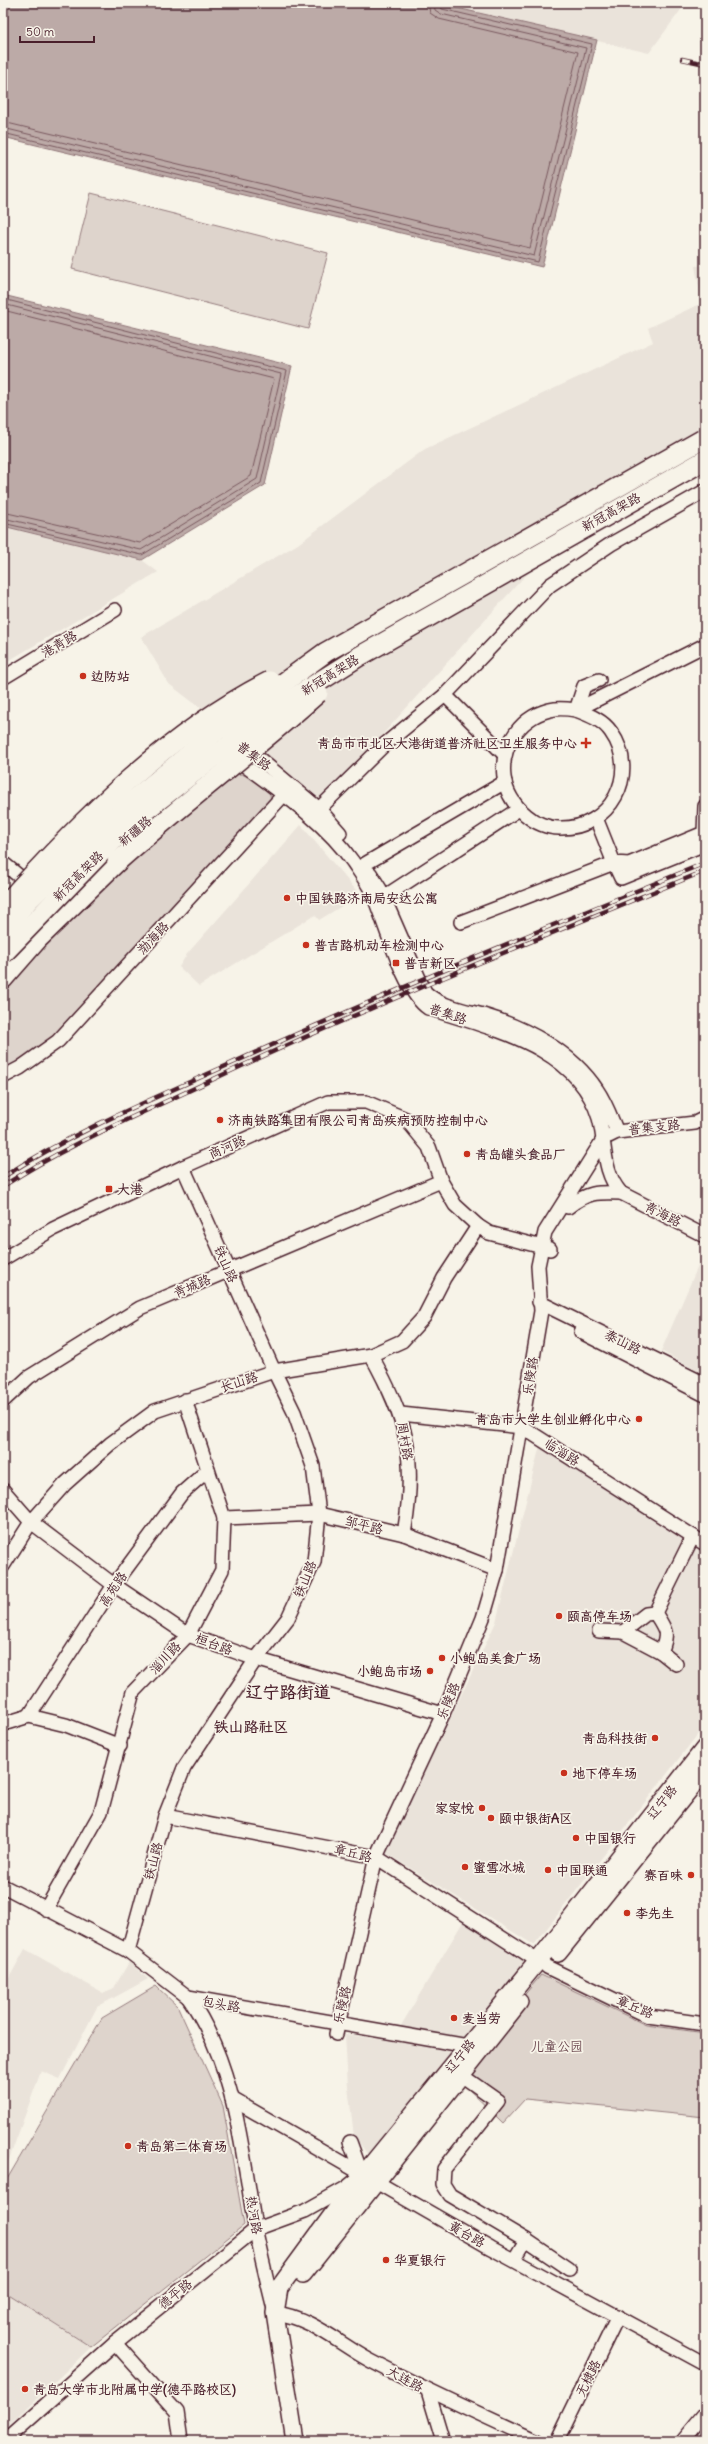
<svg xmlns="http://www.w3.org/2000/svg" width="708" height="2444" viewBox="0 0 708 2444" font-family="Delius,'LXGW WenKai TC',sans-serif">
	<rect width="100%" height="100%" fill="#f7f3e8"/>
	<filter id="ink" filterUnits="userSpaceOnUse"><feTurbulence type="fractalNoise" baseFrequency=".025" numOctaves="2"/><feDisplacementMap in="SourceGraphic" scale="8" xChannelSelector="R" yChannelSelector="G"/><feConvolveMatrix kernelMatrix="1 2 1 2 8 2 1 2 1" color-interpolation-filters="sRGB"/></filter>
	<g filter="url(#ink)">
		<g fill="#eae3da">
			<polygon points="435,3 686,3 649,53"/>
			<polygon points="705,265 705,446 606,504 522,579 323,801 169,684 141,637 298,544 425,449 653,342 648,328 702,303 695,266"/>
			<polygon points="3,526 142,560 158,572 3,664"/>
			<polygon points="301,825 360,895 319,920 315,915 199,986 179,967 187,954"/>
			<polygon points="705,1250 705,1375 661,1351"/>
			<polygon points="540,1445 705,1554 705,1725 534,1945 386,1853 496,1622"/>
			<polygon points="464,1920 528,1963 469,2042 399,2029"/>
			<polygon points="25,1949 103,1993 114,1988 129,1962 148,1979 97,2007 60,2079 41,2071 3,2176 3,1989"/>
			<polygon points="345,2034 454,2050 369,2156 354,2136 348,2087"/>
			<polygon points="3,2291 91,2347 3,2431"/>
		</g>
		<g fill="#ded4cc" stroke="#947a7c">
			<polygon points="91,193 328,253 308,329 72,269"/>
			<polygon points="242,774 254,780 270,794 271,803 48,1043 3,1071 3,987 73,909 230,775"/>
			<polygon points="541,1975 646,2025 705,2033 705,2117 525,2099 503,2123 456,2077"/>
			<polygon points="156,1986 178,2007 223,2106 244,2225 91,2347 3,2291 3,2186 102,2018"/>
		</g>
		<g fill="#bcaaa7" stroke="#8e7275">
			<polygon points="3,3 435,3 597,40 542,267 3,137"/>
			<polygon points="3,295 292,366 265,485 142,560 3,526"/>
		</g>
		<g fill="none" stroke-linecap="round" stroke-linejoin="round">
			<g stroke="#78575d" stroke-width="1">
				<polyline points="3,122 530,248 578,52 439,19 430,13 428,3"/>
				<polyline points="3,128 534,256 586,48 441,14 435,10 434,3"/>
				<polyline points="3,133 538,262 592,44 442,9 439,3"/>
				<polyline points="3,299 287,371 261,483 142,555 3,523"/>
				<polyline points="3,304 281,374 257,479 141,550 3,518"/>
				<polyline points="3,310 274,379 251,476 140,543 3,512"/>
			</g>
			<g stroke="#4a1f2b" stroke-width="16">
				<g id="minor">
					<polyline points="3,678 115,610"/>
					<polyline points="445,695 505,755"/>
					<path d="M576 710C589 715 603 720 611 732 641 774 610 830 559 828 548 828 535 823 526 815 514 805 506 793 504 777 500 745 522 714 555 709 561 708 569 709 576 710L705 645"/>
					<polyline points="576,710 584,686 599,680"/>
					<polyline points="244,746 319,809 340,833"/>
					<path d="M232 756C274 788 322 818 353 862 359 871 367 882 372 892 385 921 403 992 428 1008 491 1029 577 1045 599 1118 606 1143 602 1172 621 1193L705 1236"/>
					<polyline points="319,809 384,745 445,695 550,585 611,544 705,491"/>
					<polyline points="596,818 614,863 629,864 704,833 705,806"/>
					<polyline points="3,863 31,886"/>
					<polyline points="365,864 505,782"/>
					<path d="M370 873 380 889 425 992C439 1006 464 1010 483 1015 527 1028 572 1052 597 1090 606 1103 611 1118 617 1132"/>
					<polyline points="384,897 519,809"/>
					<polyline points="461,922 614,863 621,878 705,844"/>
					<polyline points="3,1077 20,1068 58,1041 289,789"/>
					<polyline points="609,1136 617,1132 695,1123 705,1118"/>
					<path d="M568 1207C588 1192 596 1192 621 1193"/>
					<polyline points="3,1259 53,1229 183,1167 328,1102 366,1102 406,1119 429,1147 441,1181 455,1205 478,1226 489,1233 550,1249"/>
					<polyline points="539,1302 705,1384"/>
					<polyline points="581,1332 705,1395"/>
					<path d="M371 1355C408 1422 417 1458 404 1534"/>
					<polyline points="3,1401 29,1377 140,1308 441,1181"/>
					<polyline points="401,1414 522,1427 705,1544"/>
					<polyline points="3,1490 31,1522 114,1585 188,1635 256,1659 443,1714"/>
					<polyline points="224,1518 319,1514 404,1534 497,1570"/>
					<polyline points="3,1566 31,1522 65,1484 110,1444 155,1411 274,1371 371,1355 402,1341 424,1317 444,1278 478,1226"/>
					<polyline points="655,1613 693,1536"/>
					<polyline points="599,1631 623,1632 661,1652 676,1664"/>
					<path d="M623 1632 646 1614 655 1613C666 1630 669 1633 661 1652"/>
					<polyline points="29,1716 114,1585 182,1493 208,1470"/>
					<polyline points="3,1724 29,1716 66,1725 120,1746"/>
					<polyline points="165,1816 376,1857 538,1961"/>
					<polyline points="3,1886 128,1951 188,1997 468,2046"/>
					<polyline points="46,1909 101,1812 133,1692 188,1635 222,1570 224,1518 185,1400"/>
					<polyline points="128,1951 165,1816 184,1768 256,1659 288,1618 314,1562 319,1514 313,1466 294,1412 274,1371 183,1167"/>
					<polyline points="547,1967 648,2016 705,2024"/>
					<path d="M188 1997C235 2063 242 2150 255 2227 261 2256 268 2285 275 2313 311 2317 339 2344 371 2361 426 2390 482 2415 538 2441"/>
					<polyline points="336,2034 376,1857 443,1714 483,1618 497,1570 541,1311 538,1266 545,1232 604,1138"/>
					<polyline points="461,2075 498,2101 444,2169 443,2184 450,2195 526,2240 569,2269"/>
					<polyline points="232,2099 491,2248 705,2364"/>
					<polyline points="514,2260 526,2240"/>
					<polyline points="115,2343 177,2412 181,2441"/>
					<polyline points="428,2391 443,2441"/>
					<polyline points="5,2441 115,2343 256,2229 305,2211 346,2188 362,2175 350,2142"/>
					<polyline points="557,2441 618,2316"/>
					<polyline points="682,2441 705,2413"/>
				</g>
			</g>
			<g stroke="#4a1f2b" stroke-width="20">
				<g id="major">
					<polyline points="558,1953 705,1770"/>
					<polyline points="303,2274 519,2002"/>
					<polyline points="295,2441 275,2313 279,2288 350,2191 538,1961 705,1748"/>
				</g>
			</g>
			<g stroke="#4a1f2b" stroke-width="22">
				<polyline id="highway" points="3,979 38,939 117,862"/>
			</g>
			<use href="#minor" stroke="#f7f3e8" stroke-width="13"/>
			<use href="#major" stroke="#f7f3e8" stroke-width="17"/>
			<use href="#highway" stroke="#f7f3e8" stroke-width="19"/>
			<g stroke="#4a1f2b" stroke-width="4.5">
				<g id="rail">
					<polyline points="682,59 705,64"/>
					<path d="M3 1177C73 1132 152 1099 228 1065 385 993 545 928 705 863"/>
					<path d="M3 1186C65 1146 133 1117 199 1086 365 1007 535 940 705 871"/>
				</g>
			</g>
			<use href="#rail" stroke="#f7f3e8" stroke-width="3" stroke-dasharray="9" stroke-linecap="butt"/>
			<g stroke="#4a1f2b" stroke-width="22" stroke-linecap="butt">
				<g id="highway-bridge">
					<path d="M117 862C182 804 253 751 318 693"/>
					<path d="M3 907C80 821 166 734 270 681"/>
					<polyline points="3,930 28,901 127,805 217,731 326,652 705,438"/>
					<polyline points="3,954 131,822 271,712 358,657 705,460"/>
				</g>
			</g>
			<use href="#highway-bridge" stroke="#f7f3e8" stroke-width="19"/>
		</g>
	</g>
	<g fill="#c8321e" stroke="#f7f3e8" stroke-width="1.5">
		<circle cx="83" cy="676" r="4"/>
		<path d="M584 737h4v4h4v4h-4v4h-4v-4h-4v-4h4z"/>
		<circle cx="287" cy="898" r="4"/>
		<circle cx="306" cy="945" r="4"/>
		<rect x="392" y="959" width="8" height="8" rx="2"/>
		<circle cx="220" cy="1120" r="4"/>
		<circle cx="467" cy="1154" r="4"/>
		<rect x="105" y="1185" width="8" height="8" rx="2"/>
		<circle cx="639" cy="1419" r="4"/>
		<circle cx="559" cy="1616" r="4"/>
		<circle cx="442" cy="1658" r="4"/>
		<circle cx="430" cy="1671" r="4"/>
		<circle cx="655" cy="1738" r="4"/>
		<circle cx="564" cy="1773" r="4"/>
		<circle cx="482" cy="1808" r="4"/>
		<circle cx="491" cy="1818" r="4"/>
		<circle cx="576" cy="1838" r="4"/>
		<circle cx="465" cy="1867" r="4"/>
		<circle cx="548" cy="1870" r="4"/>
		<circle cx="691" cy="1875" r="4"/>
		<circle cx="627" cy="1913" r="4"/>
		<circle cx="454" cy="2018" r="4"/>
		<circle cx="128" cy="2146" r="4"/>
		<circle cx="386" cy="2260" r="4"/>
		<circle cx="25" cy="2389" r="4"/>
	</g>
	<g text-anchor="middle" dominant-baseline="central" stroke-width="3.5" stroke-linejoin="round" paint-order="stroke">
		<g font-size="13" fill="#4a1f2b" stroke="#f7f3e8">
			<text transform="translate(611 512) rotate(-29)">新冠高架路</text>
			<text transform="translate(59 644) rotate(-31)">港青路</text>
			<text transform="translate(330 675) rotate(-32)">新冠高架路</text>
			<text transform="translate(254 756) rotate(37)">普集路</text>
			<text transform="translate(135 831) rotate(-40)">新疆路</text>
			<text transform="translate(78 876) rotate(-45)">新冠高架路</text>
			<text transform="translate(153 938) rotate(-47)">渤海路</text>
			<text transform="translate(448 1014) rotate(19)">普集路</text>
			<text transform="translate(654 1127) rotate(-6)">普集支路</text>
			<text transform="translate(227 1147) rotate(-24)">商河路</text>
			<text transform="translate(663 1214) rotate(27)">青海路</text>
			<text transform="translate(226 1264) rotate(66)">铁山路</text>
			<text transform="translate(192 1286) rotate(-23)">青城路</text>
			<text transform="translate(623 1342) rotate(26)">泰山路</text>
			<text transform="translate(530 1376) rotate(-81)">乐陵路</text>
			<text transform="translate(239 1382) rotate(-18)">长山路</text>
			<text transform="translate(405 1441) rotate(80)">周村路</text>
			<text transform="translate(562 1452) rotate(33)">临淄路</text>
			<text transform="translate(364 1525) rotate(14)">邹平路</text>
			<text transform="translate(305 1579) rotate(-68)">铁山路</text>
			<text transform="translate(113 1589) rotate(-56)">高苑路</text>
			<text transform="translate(214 1644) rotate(20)">桓台路</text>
			<text transform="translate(165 1658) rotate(-47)">淄川路</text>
			<text transform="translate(448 1701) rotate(-67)">乐陵路</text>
			<text transform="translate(662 1802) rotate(-52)">辽宁路</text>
			<text transform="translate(353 1853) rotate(14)">章丘路</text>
			<text transform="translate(153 1861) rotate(-75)">铁山路</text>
			<text transform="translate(221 2004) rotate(10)">包头路</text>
			<text transform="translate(342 2005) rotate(-77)">乐陵路</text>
			<text transform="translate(635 2007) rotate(22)">章丘路</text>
			<text transform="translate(460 2056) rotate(-51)">辽宁路</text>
			<text transform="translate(254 2215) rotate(80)">热河路</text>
			<text transform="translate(467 2234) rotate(30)">黄台路</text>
			<text transform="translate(175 2294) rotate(-39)">德平路</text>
			<text transform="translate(588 2378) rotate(-64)">无棣路</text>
			<text transform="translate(405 2379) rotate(28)">大连路</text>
		</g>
		<g font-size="13" font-weight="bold" fill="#4a1f2b" stroke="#f7f3e8" text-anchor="start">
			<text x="91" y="676">边防站</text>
			<text x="577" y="743" text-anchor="end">青岛市市北区大港街道普济社区卫生服务中心</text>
			<text x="295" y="898">中国铁路济南局安达公寓</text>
			<text x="314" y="945">普吉路机动车检测中心</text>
			<text x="404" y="963">普吉新区</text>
			<text x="228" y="1120">济南铁路集团有限公司青岛疾病预防控制中心</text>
			<text x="475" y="1154">青岛罐头食品厂</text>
			<text x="117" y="1189">大港</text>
			<text x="631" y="1419" text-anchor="end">青岛市大学生创业孵化中心</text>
			<text x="567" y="1616">颐高停车场</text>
			<text x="450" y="1658">小鲍岛美食广场</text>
			<text x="422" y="1671" text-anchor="end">小鲍岛市场</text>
			<text x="647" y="1738" text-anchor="end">青岛科技街</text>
			<text x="572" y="1773">地下停车场</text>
			<text x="474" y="1808" text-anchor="end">家家悦</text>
			<text x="499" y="1818">颐中银街A区</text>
			<text x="584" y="1838">中国银行</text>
			<text x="473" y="1867">蜜雪冰城</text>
			<text x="556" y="1870">中国联通</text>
			<text x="683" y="1875" text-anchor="end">赛百味</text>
			<text x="635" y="1913">李先生</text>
			<text x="462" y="2018">麦当劳</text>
			<text x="136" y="2146">青岛第二体育场</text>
			<text x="394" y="2260">华夏银行</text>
			<text x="33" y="2389">青岛大学市北附属中学(德平路校区)</text>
		</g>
		<g font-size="13" fill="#6f4c53" stroke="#f7f3e8">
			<text x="557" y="2046">儿童公园</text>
		</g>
		<g font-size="15" font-weight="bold" fill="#4a1f2b" stroke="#f7f3e8">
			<text x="251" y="1726">铁山路社区</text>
		</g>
		<g font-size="17" font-weight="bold" fill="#4a1f2b" stroke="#f7f3e8">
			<text x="288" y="1692">辽宁路街道</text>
		</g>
	</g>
	<rect width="708" height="2444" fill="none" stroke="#f7f3e8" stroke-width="16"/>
	<rect x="8" y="8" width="692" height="2428" fill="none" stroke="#4a1f2b" stroke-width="1.5" filter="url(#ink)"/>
	<path d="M20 36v6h74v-6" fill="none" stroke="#4a1f2b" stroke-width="2"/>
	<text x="26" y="36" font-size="12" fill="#4a1f2b" stroke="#f7f3e8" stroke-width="3" paint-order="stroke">50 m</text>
</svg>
